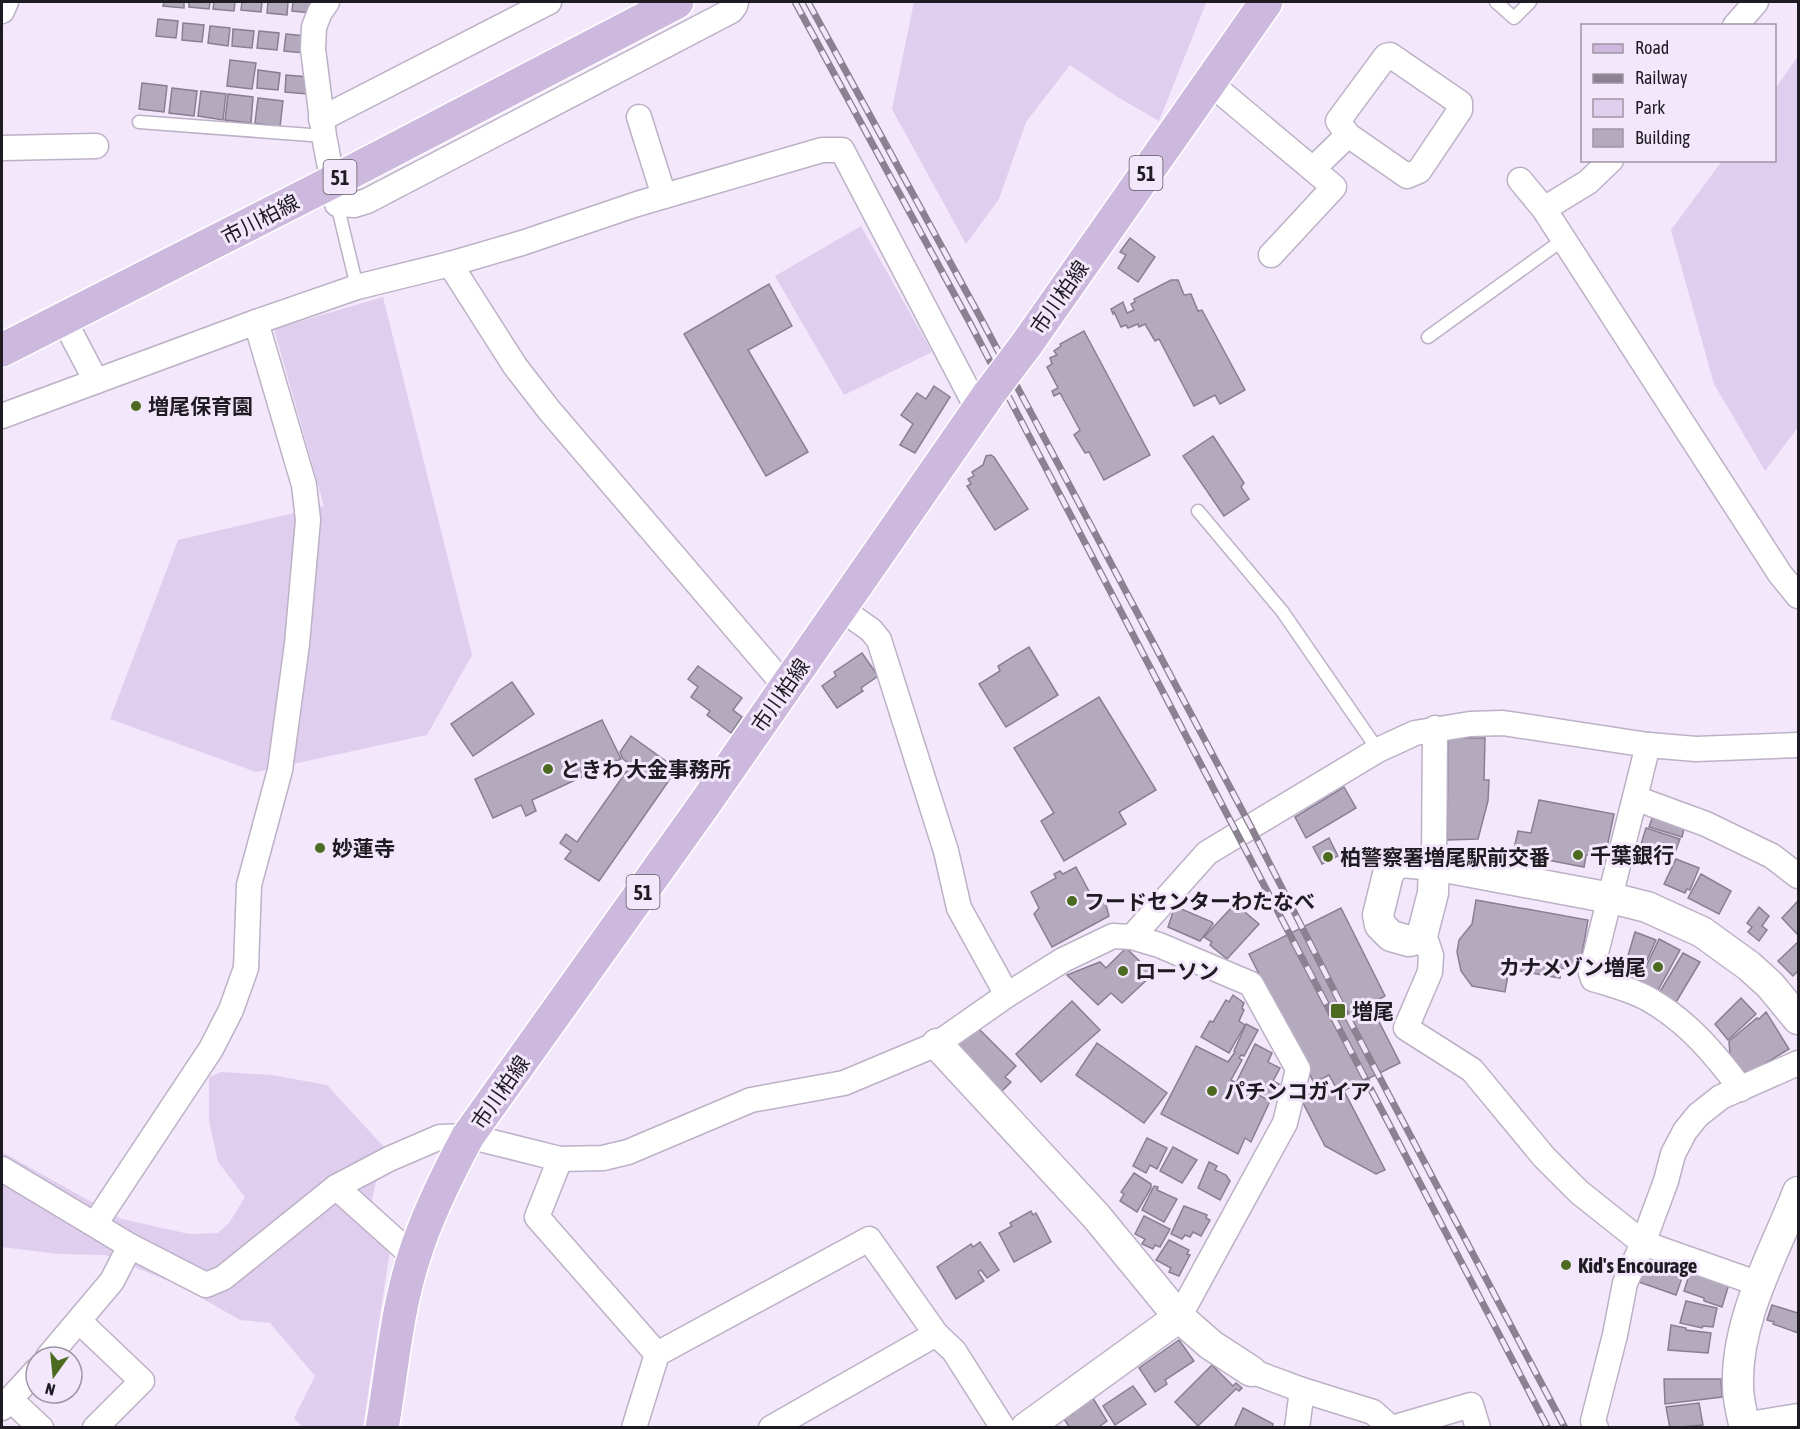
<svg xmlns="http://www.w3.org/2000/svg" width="1800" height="1429" viewBox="0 0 1800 1429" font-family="'Asap Condensed','Noto Sans JP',sans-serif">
	<rect width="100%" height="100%" fill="#f2e7fb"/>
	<g fill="#e0ceef">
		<polygon points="914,2 1204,2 1206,3 1159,121 1116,96 1070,65 1026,122 999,199 966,244 892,109"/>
		<polygon points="1798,56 1798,427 1765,471 1714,384 1671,230 1722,161 1774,160 1775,89"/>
		<polygon points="861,226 932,352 844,395 775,276"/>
		<polygon points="383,297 472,655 427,735 256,772 110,719 178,540 324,506 274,329"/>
		<polygon points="221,1072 272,1075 327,1085 384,1147 372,1200 390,1250 363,1427 302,1427 294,1418 315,1376 270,1323 240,1320 179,1285 105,1255 58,1254 2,1247 2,1152 122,1219 189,1234 218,1233 229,1223 245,1197 218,1162 209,1121 209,1077"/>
	</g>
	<g fill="#b4aabd" stroke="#897f92" stroke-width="1.5">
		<polygon points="164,2 184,2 184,8 163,6"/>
		<polygon points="189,2 210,2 209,9 189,7"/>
		<polygon points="214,2 235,2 234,11 213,9"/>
		<polygon points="242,2 262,2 261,12 241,10"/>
		<polygon points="268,2 288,2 287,15 267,13"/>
		<polygon points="293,2 313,2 312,13 292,11"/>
		<polygon points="158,19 178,21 176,38 156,36"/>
		<polygon points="183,23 204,25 202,42 182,40"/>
		<polygon points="210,26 230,28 228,46 208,43"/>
		<polygon points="233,29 254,31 252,48 232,46"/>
		<polygon points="259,31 279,33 277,50 257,48"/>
		<polygon points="286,34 306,36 305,53 284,51"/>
		<polygon points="230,60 256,63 252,89 227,86"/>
		<polygon points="258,70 280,73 278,90 257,88"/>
		<polygon points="286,75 309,77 307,94 285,92"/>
		<polygon points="142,83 167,86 164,112 139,109"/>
		<polygon points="172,88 197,91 194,116 169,113"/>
		<polygon points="201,91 226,94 223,120 198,116"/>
		<polygon points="228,94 253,97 251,123 225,120"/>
		<polygon points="258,98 283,101 280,127 255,123"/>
		<polygon points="1130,238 1155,257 1138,282 1118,268 1126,255 1120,252"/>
		<polygon points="1171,280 1178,280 1184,295 1191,294 1198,311 1202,310 1245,390 1220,404 1215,395 1194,406 1159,339 1155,341 1145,324 1139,327 1138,324 1128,328 1126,325 1121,327 1114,312 1113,314 1111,309 1123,302 1127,313 1134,310 1131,304 1135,302 1134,299"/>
		<polygon points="769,284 792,326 748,350 808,452 766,476 684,334"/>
		<polygon points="1084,331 1150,455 1104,480 1089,452 1085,453 1074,435 1080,430 1060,393 1054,396 1052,391 1058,388 1047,367 1052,364 1050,358 1057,355 1054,351 1061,346 1060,344"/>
		<polygon points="934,386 950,397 915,453 900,445 913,424 901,415 917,393 926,399"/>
		<polygon points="1213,436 1244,483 1241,487 1249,499 1224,516 1183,456"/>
		<polygon points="991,455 994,457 1028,509 995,530 967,486 971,484 968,479 974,476 972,472 983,465 986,456"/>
		<polygon points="1029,647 1058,695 1006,727 979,684 1000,671 998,666"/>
		<polygon points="862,653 878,676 861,688 863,691 837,708 822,686 836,676 834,672"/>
		<polygon points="698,666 742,698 733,710 742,717 731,733 707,715 710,711 691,697 698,687 688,679"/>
		<polygon points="512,682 534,714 473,756 451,724"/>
		<polygon points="1099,697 1156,790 1119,812 1126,824 1064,861 1041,821 1054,813 1014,748"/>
		<polygon points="602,720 621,759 532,800 536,811 526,816 521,805 493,818 475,779"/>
		<polygon points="631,736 677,769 599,881 565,859 571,851 560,843 566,834 577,842 631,765 623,759 620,752"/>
		<polygon points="1450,738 1485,738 1484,780 1489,780 1488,801 1478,839 1447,840 1448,741"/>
		<polygon points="1344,787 1356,808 1306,838 1295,817"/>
		<polygon points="1539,800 1614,814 1606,852 1593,850 1586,856 1584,867 1532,857 1530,861 1512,857 1518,831 1531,833"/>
		<polygon points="1655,810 1686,820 1682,837 1649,827"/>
		<polygon points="1646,828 1680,839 1674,855 1643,846 1641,844"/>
		<polygon points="1329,838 1338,856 1322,864 1313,847"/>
		<polygon points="1676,859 1699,868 1690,890 1687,889 1685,893 1664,884"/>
		<polygon points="1076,867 1091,895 1105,901 1109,916 1052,947 1034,914 1039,908 1031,892 1056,878 1054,874 1060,871 1063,874"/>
		<polygon points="1701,874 1731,891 1719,914 1688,898"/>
		<polygon points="1476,900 1588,920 1579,971 1561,968 1560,978 1509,969 1505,992 1472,986 1461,971 1457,952 1459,940 1472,924"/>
		<polygon points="1798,901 1798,935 1782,918"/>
		<polygon points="1233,906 1238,910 1240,908 1259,924 1227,959 1210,945 1212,942 1204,937"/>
		<polygon points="1759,907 1769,916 1762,926 1767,930 1759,941 1748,932 1752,927 1747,923"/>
		<polygon points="1179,908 1212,922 1213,924 1200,941 1168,927 1174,909"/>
		<polygon points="1341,908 1385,996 1370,1004 1400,1063 1339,1093 1329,1075 1314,1083 1249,954"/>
		<polygon points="1635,932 1656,940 1639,978 1635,977 1634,980 1622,976"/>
		<polygon points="1659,939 1680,950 1656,994 1638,984"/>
		<polygon points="1798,942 1798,971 1793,976 1778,961"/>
		<polygon points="1126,948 1153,974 1122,1003 1111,993 1098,1005 1067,975 1100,962 1106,968"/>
		<polygon points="1683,953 1700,962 1675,1004 1658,995"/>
		<polygon points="1233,995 1244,1003 1242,1008 1244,1010 1239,1021 1245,1025 1229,1053 1201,1037 1210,1021 1213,1022 1226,1000 1229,1002"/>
		<polygon points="1741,998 1756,1014 1728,1040 1715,1024"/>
		<polygon points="1072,1001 1100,1030 1041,1082 1016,1054"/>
		<polygon points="1766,1012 1789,1049 1748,1074 1723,1059 1730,1055 1729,1041 1757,1018 1759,1019"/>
		<polygon points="1246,1024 1258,1030 1244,1056 1241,1055 1239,1058 1242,1060 1231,1080 1270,1101 1251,1142 1245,1138 1238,1154 1161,1114 1196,1046 1228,1062 1235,1052 1234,1051"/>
		<polygon points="977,1027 1016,1066 1005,1077 1011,1082 1001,1092 956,1047"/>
		<polygon points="1097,1043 1167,1093 1144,1123 1076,1075"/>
		<polygon points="1255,1044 1272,1053 1268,1062 1280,1068 1273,1081 1279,1084 1272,1098 1237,1081"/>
		<polygon points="1324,1086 1327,1093 1336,1088 1339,1093 1344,1091 1385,1170 1376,1174 1325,1146 1301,1099"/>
		<polygon points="1147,1138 1167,1148 1157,1169 1150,1165 1146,1173 1133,1166"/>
		<polygon points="1173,1147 1197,1160 1182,1183 1160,1171"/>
		<polygon points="1209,1162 1217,1166 1215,1170 1226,1175 1230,1181 1220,1200 1198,1188"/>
		<polygon points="1134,1173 1151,1184 1151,1188 1137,1212 1120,1201 1124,1194 1121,1192"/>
		<polygon points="1154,1186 1158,1187 1157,1190 1177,1199 1164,1222 1142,1210"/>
		<polygon points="1184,1206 1207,1215 1206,1218 1210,1220 1201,1236 1193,1232 1190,1237 1185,1235 1182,1239 1171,1234"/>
		<polygon points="1031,1211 1033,1215 1036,1213 1051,1242 1014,1262 999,1233 1012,1226 1010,1223"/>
		<polygon points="1144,1216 1170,1229 1160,1247 1155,1245 1153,1249 1142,1244 1145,1239 1135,1234"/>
		<polygon points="1169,1240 1189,1250 1187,1254 1190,1255 1179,1276 1169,1272 1171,1268 1156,1260"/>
		<polygon points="980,1242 999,1270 987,1278 981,1270 978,1272 984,1281 956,1299 937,1267 971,1244 973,1247"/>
		<polygon points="1647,1259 1685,1269 1676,1295 1639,1282"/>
		<polygon points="1691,1269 1729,1284 1722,1307 1704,1301 1704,1298 1684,1291"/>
		<polygon points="1686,1301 1717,1308 1713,1327 1703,1326 1702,1328 1680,1323"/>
		<polygon points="1772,1305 1798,1313 1798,1333 1773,1324 1774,1322 1767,1320"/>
		<polygon points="1671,1325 1686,1328 1686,1330 1711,1333 1708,1353 1668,1350"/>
		<polygon points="1179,1340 1194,1361 1165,1380 1167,1384 1155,1392 1139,1368"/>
		<polygon points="1212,1365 1233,1386 1236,1383 1242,1388 1239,1391 1236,1389 1198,1426 1175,1402"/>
		<polygon points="1664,1379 1721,1379 1722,1397 1665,1404"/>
		<polygon points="1133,1386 1146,1404 1115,1425 1103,1406"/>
		<polygon points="1091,1395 1107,1421 1097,1428 1070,1428 1064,1419 1074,1413 1071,1409"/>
		<polygon points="1699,1403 1703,1425 1670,1428 1666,1407"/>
		<polygon points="1243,1408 1273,1424 1272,1428 1234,1428"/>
	</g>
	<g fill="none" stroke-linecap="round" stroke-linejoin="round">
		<g stroke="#bcb1c5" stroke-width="15">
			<g id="service">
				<polyline points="1496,2 1514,18 1530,2"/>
				<polyline points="139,122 324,136"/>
				<polyline points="337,204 357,287"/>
				<polyline points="1428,337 1564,239"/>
				<polyline points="1198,511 1282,611 1378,750"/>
			</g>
		</g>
		<g stroke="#bcb1c5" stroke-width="27">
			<g id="minor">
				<polyline points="327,2 320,12 314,27 313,49 324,136 337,204 354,205 367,201 731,11 735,6 736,2"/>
				<polyline points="2,11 6,2"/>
				<polyline points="1735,26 1756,2"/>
				<polyline points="1210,83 1334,187 1271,255"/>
				<polyline points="639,117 664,196"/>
				<polyline points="321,119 549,2"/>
				<polyline points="2,148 96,146"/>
				<polyline points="1313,169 1348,135 1338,121 1386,56 1390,55 1460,103 1460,110 1419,171 1407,176 1348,135"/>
				<polyline points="1520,180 1544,209 1780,574 1798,596"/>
				<polyline points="1544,209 1588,182 1611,160"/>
				<polyline points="450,264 522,243 637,204 822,150 842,150 978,410"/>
				<polyline points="64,320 96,381"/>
				<polyline points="2,416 256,322 357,287 450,264 515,366 549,410 786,687"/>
				<polyline points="841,609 871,630 879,640 946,851 959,908 1007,995"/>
				<path d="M1648 745 1591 973 1593 979C1612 985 1633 990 1650 1000 1688 1022 1715 1054 1741 1089"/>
				<polyline points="1635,798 1706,824 1772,856 1798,876"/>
				<polyline points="1434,865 1435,728"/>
				<polyline points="1423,932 1431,955 1430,972 1406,1028 1472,1070 1544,1157 1579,1192 1643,1243 1759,1284"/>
				<polyline points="1132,937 1159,945 1251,984 1298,1069 1285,1123 1179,1317"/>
				<polyline points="560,1159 537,1217 657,1354"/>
				<polyline points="2,1169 130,1246 206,1285 223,1278 336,1187 414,1257"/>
				<polyline points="336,1187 389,1159 440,1137 468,1136 560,1159 603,1158 628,1152 751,1100 844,1083 937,1044 1007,995 1063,960 1113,936 1132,937 1207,853 1378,750 1415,733 1470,724 1503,723 1648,745 1696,749 1798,745"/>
				<polyline points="95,1224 211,1049 231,1010 246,968 249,885 280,770 297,644 308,520 304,485 256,322"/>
				<polyline points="79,1321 142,1381 95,1428"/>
				<polyline points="48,1357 112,1281 130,1246"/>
				<polyline points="1251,1371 1302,1390 1373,1412 1391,1428"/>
				<polyline points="10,1399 41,1428"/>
				<polyline points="2,1408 36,1371"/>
				<polyline points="1744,1425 1798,1416"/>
				<polyline points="634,1428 657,1354 869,1239 936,1334 954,1351 1003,1428"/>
				<polyline points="771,1428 936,1334"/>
				<polyline points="1297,1428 1302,1390"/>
				<polyline points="1392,1428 1471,1405 1478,1428"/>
				<polyline points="1596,1428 1593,1421 1615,1335 1625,1283 1643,1243 1666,1181 1673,1154 1685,1131 1698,1115 1721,1097 1798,1063"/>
			</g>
		</g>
		<g stroke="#bcb1c5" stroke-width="33">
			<g id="tertiary">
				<polyline points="1434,865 1433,893 1423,932 1417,939 1409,941 1391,936 1380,925 1378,915 1388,874 1393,867 1401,862 1434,865 1611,898 1647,907 1702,932 1749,966 1770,985 1798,1019"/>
				<polyline points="937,1044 1096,1216 1179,1317 1211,1345 1251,1371"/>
				<polyline points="1026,1428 1179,1317"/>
				<path d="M1745 1428C1742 1415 1738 1399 1738 1386 1736 1318 1774 1254 1798 1192"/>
			</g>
		</g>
		<g stroke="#fff" stroke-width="36">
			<g id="primary">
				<polyline points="1026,345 1266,2"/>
				<polyline points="2,350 332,182 677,2"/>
				<path d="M382 1428C392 1371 396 1312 414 1257 427 1215 447 1175 468 1136L706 802 989 394"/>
			</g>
		</g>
		<use href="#service" stroke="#fff" stroke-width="12"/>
		<use href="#minor" stroke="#fff" stroke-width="24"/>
		<use href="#tertiary" stroke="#fff" stroke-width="30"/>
		<use href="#primary" stroke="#cdb9dd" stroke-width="33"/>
		<g stroke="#8a8290" stroke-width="7">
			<g id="rail">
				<polyline points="795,2 970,323 1548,1428"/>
				<polyline points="808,2 979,315 1251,827 1344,1010 1565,1428"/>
			</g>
		</g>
		<use href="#rail" stroke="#f2e7fb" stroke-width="4.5" stroke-dasharray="14" stroke-linecap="butt"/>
		<g stroke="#fff" stroke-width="36" stroke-linecap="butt">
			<polyline id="primary-bridge" points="989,394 1026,345"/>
		</g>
		<use href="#primary-bridge" stroke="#cdb9dd" stroke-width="33"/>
	</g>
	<g fill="#4c6b21" stroke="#f2e7fb" stroke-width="2">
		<circle cx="136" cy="406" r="6"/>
		<circle cx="548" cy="769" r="6"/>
		<circle cx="320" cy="848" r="6"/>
		<circle cx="1578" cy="855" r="6"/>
		<circle cx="1328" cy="857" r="6"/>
		<circle cx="1072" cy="901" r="6"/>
		<circle cx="1658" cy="967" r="6"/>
		<circle cx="1123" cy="971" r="6"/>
		<rect x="1330" y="1003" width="16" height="16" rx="3"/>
		<circle cx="1212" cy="1091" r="6"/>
		<circle cx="1566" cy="1265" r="6"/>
	</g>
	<g text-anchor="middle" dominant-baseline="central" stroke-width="6" stroke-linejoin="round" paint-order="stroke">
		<g fill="#f2e7fb" stroke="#5e5863" stroke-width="1.5">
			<rect x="1129.5" y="156" width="33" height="34" rx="4.5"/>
			<rect x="323.5" y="160" width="33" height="34" rx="4.5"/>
			<rect x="626.5" y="875" width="33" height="34" rx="4.5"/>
		</g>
		<g font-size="20" font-weight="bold" fill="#1f1b22">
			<text x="1146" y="173">51</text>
			<text x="340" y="177">51</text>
			<text x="643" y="892">51</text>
		</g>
		<g font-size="21" fill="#1f1b22" stroke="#f2e7fb">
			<text transform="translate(260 219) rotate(-27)">市川柏線</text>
			<text transform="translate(1059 297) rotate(-55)">市川柏線</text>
			<text transform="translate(780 695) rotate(-55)">市川柏線</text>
			<text transform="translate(500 1092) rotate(-55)">市川柏線</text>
		</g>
		<g font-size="21" font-weight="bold" fill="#1f1b22" stroke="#f2e7fb" text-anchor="start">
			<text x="148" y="406">増尾保育園</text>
			<text x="560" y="769">ときわ 大金事務所</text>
			<text x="332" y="848">妙蓮寺</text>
			<text x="1590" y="855">千葉銀行</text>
			<text x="1340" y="857">柏警察署増尾駅前交番</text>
			<text x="1084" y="901">フードセンターわたなべ</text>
			<text x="1646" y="967" text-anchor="end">カナメゾン増尾</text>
			<text x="1135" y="971">ローソン</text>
			<text x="1352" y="1011">増尾</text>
			<text x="1224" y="1091">パチンコガイア</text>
			<text x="1578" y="1265">Kid's Encourage</text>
		</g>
	</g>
	<rect width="1800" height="1429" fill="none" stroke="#1f1b22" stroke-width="6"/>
	<rect x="1581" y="24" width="195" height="138" fill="#f2e7fb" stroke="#9e95a4" stroke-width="1.5"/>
	<rect x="1593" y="44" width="30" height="9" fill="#cdb9dd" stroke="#9e95a4" stroke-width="1.5"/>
	<text x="1635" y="54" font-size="18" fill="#1f1b22">Road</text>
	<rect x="1593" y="74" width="30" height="9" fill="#8a8290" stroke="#9e95a4" stroke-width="1.5"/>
	<text x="1635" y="84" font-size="18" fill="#1f1b22">Railway</text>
	<rect x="1593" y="99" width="30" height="18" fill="#e0ceef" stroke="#9e95a4" stroke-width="1.5"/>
	<text x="1635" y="114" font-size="18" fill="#1f1b22">Park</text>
	<rect x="1593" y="129" width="30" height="18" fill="#b4aabd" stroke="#9e95a4" stroke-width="1.5"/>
	<text x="1635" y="144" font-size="18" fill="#1f1b22">Building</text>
	<g transform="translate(54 1375) rotate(195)"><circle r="28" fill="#f2e7fb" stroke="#9e95a4" stroke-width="1.5"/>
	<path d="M0-4.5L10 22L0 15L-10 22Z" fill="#4c6b21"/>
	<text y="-9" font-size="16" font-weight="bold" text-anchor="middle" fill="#1f1b22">N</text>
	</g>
</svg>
